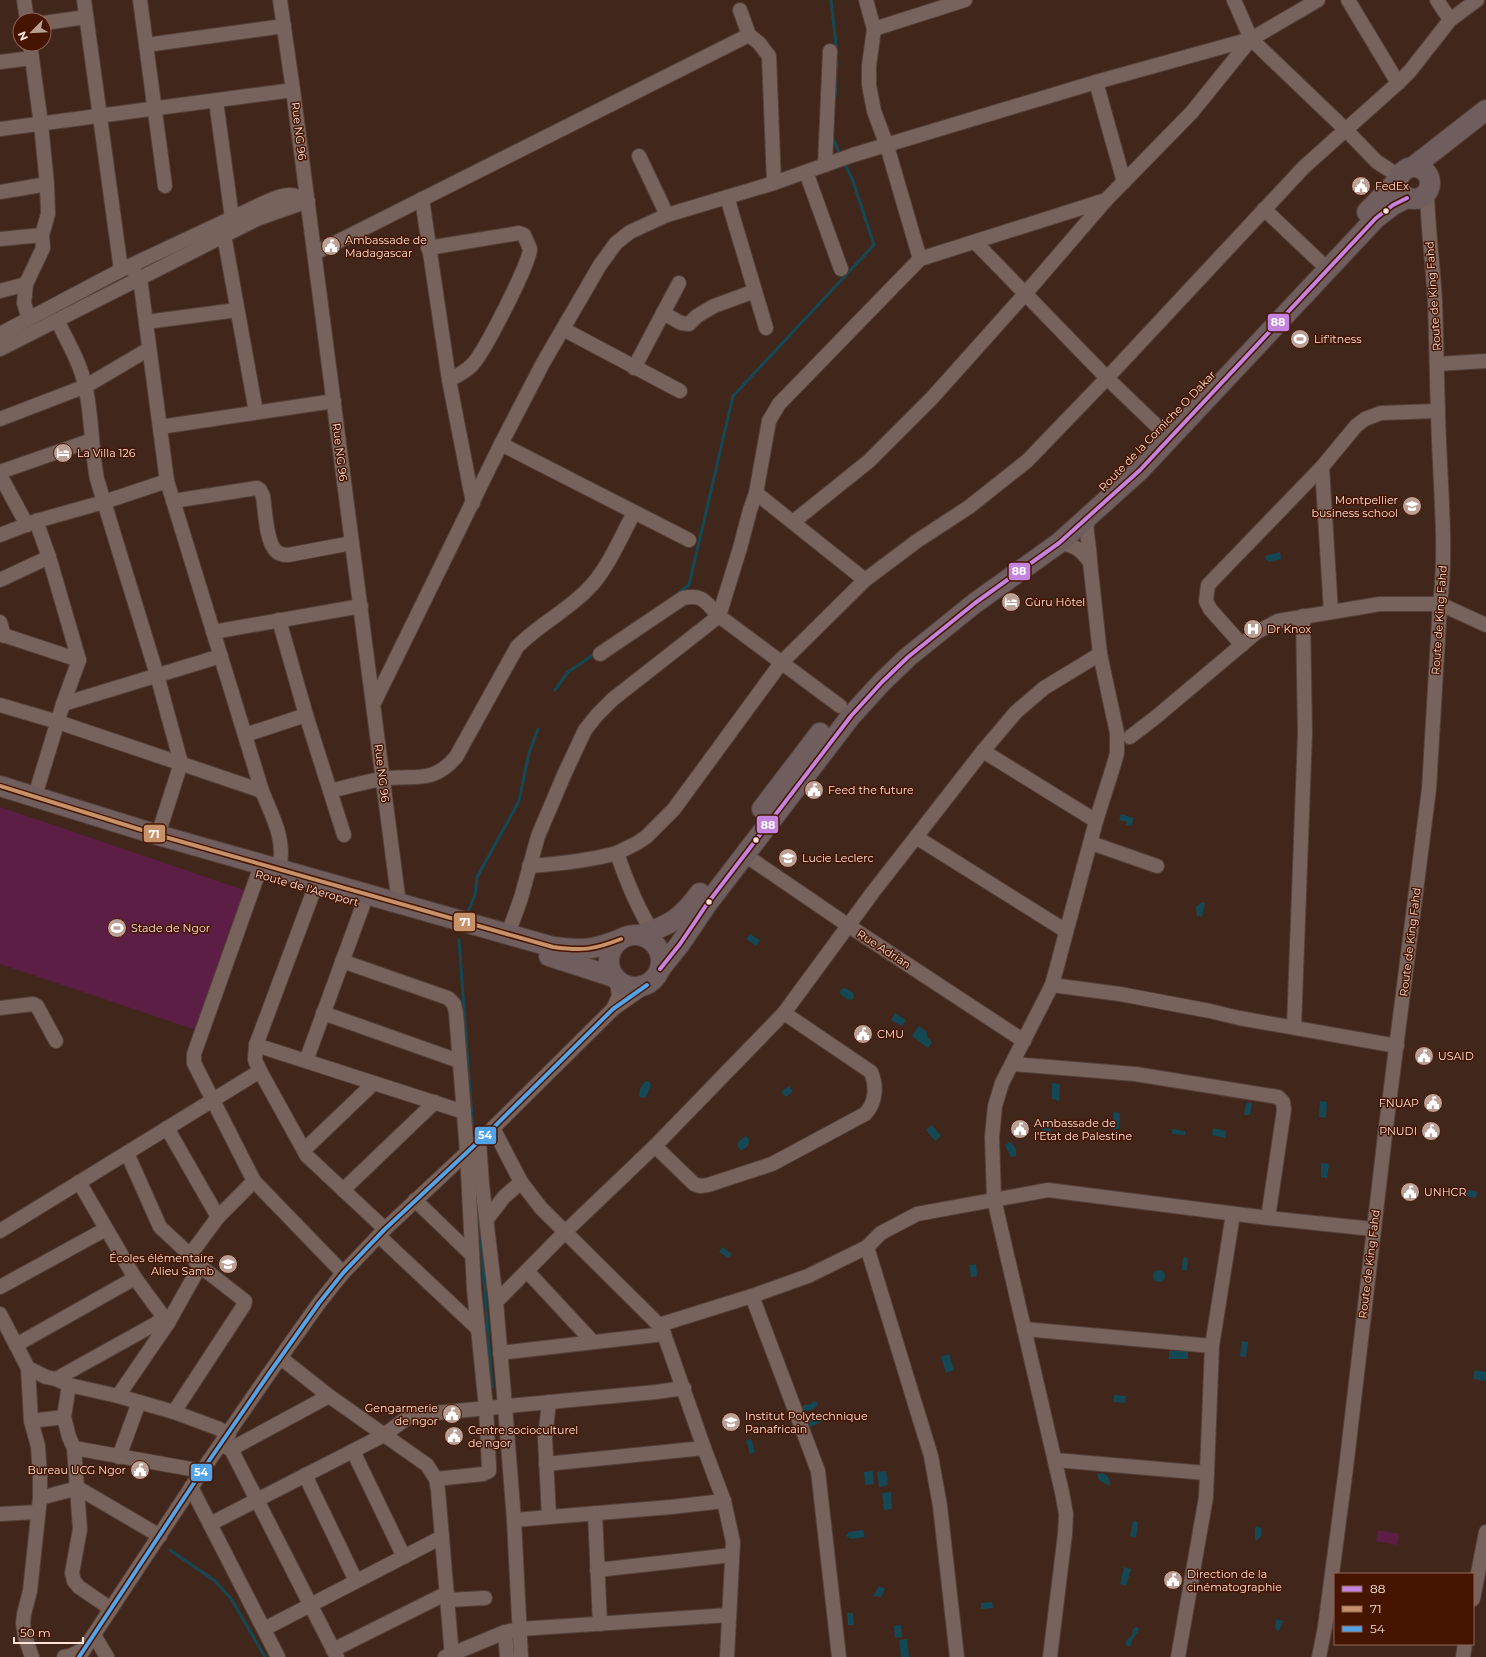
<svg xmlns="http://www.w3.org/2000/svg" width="1486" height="1657" viewBox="0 0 1486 1657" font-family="Montserrat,sans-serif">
	<rect width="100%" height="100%" fill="#41261b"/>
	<g fill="#5c1e45">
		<polygon points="0,807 247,891 199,1031 0,964"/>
		<polygon points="1378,1530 1399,1534 1397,1545 1376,1541"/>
	</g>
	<g fill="#144855">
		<polygon points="1280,552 1281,559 1268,562 1268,560 1266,560 1265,556"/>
		<polygon points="1121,814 1134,818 1131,826 1126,825 1127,822 1119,820"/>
		<polygon points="1202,902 1205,903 1202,917 1197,916 1196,907"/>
		<polygon points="750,934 760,940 756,946 746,939"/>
		<polygon points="845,988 853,993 854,996 853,999 849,1000 841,995 840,991 842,989"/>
		<polygon points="895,1013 906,1020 902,1026 891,1020"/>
		<polygon points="919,1026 926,1031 928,1038 932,1042 928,1048 912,1036"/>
		<path d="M646 1081 650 1082 651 1086 646 1097 642 1098 639 1096C639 1090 641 1085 646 1081Z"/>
		<polygon points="1052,1083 1060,1084 1059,1101 1052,1099"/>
		<polygon points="789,1086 793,1091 786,1097 781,1092"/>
		<polygon points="1320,1101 1327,1102 1326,1118 1319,1117"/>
		<polygon points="1246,1103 1252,1103 1250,1115 1244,1115"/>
		<polygon points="1114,1112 1120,1113 1119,1129 1112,1129"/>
		<polygon points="1044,1119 1050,1120 1051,1136 1046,1136 1041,1129 1040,1122"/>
		<polygon points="932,1125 941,1136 935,1141 926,1130"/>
		<polygon points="1213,1128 1226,1131 1225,1138 1212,1135"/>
		<polygon points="1172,1129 1185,1131 1185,1135 1172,1134"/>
		<polygon points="746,1136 749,1139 748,1146 741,1151 737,1145 739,1141"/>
		<polygon points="1009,1142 1012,1143 1016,1149 1016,1156 1011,1157 1005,1145"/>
		<polygon points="1321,1163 1329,1164 1327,1178 1321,1177"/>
		<polygon points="1464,1189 1477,1192 1476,1198 1463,1196"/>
		<polygon points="722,1247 732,1254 729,1258 719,1252"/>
		<polygon points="1183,1257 1188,1258 1187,1270 1182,1270"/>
		<polygon points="976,1264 977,1276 971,1277 969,1265"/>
		<circle cx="1159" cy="1276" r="6"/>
		<polygon points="1242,1341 1248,1342 1246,1357 1240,1356"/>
		<rect x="1169" y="1351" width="19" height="8"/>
		<polygon points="949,1354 954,1370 946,1373 941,1357"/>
		<polygon points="1475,1370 1486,1372 1486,1381 1473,1379"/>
		<polygon points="1114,1395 1126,1396 1125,1403 1113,1402"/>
		<path d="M814 1401 818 1403C816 1409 811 1411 805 1411L802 1409 804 1405 811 1404Z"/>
		<polygon points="818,1416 822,1418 823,1421 810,1427 808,1423 811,1420"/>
		<polygon points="751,1439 755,1452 750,1454 746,1441"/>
		<polygon points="873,1471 874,1484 865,1485 864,1472"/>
		<polygon points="886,1471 888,1485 879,1487 877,1472"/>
		<path d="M1102 1473C1109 1475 1110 1480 1110 1486L1099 1480 1097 1474Z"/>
		<polygon points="891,1492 892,1509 884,1510 882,1493"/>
		<polygon points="1133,1521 1138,1522 1136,1538 1130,1536"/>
		<polygon points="1257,1526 1262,1529 1261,1536 1257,1541 1255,1539 1255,1528"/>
		<polygon points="863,1530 865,1537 851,1539 846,1536 849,1532"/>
		<polygon points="1124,1567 1131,1569 1126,1586 1120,1584"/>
		<polygon points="879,1586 885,1589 881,1597 873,1596"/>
		<polygon points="992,1602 993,1608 981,1609 981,1603"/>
		<polygon points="847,1613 853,1613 854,1625 848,1625"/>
		<polygon points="1276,1619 1283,1621 1279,1631 1275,1628"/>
		<polygon points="901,1625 902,1637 895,1638 894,1626"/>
		<polygon points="1136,1627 1138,1627 1139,1630 1132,1640 1131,1645 1128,1647 1126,1644 1126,1641 1132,1635 1133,1629"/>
		<polygon points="907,1639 909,1657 901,1657 899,1640"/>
	</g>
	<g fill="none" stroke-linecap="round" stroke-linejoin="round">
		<g stroke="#144855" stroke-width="3">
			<polyline points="831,0 837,54"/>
			<polyline points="835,98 837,61"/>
			<polyline points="832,137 841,156"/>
			<polyline points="678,593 689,585 733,396 874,245 853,181 844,162"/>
			<polyline points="555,690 568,672 596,653"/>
			<polyline points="467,914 475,895 477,877 519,801 529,753 538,729"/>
			<polyline points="459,940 473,1131"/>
			<polyline points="479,1214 492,1387"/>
			<polyline points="170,1550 215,1581 232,1600 265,1657"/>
		</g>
		<g stroke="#544038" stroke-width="16">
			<g id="minor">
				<polyline points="24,0 27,20"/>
				<polyline points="84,0 121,270"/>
				<polyline points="140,0 165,186"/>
				<polyline points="280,0 293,90 399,904"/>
				<polyline points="866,0 874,29 869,66 869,85 874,111 887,146 920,259"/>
				<polyline points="1234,0 1251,39 1345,129 1377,162 1399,176"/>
				<polyline points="1348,0 1398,83"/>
				<polyline points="1437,0 1450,20"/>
				<polyline points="740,10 749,35 759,43 769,56 774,183"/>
				<polyline points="44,23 86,17"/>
				<polyline points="874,29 965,0"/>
				<polyline points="146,45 284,26"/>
				<polyline points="0,62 32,58"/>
				<polyline points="1096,82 1124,182"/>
				<polyline points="216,101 232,218"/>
				<polyline points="0,129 293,90"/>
				<polyline points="639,156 667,215"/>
				<polyline points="825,165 830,51"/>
				<polyline points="806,172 841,269"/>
				<polyline points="0,192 47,184"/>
				<polyline points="727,197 766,328"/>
				<polyline points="422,199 449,380 473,503"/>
				<polyline points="1264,209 1320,262"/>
				<polyline points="224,235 256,412"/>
				<polyline points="0,239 42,235"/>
				<polyline points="975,242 1107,378 1161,430"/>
				<path d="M428 248 519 233 524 235 530 249C530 263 484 353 472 365 465 372 457 376 449 380"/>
				<polyline points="315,253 749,35"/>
				<path d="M129 266 140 278 167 481 262 791C273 818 286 840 279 869"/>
				<polyline points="0,291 26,284"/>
				<polyline points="663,313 681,323 689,324 697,316 714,306 755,291"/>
				<polyline points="29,319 24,303 26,284 43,248 42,235 48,214 47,184 41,124 30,44"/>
				<path d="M57 320C67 341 80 362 85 385 92 414 91 448 97 479L157 675 181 763 158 835"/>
				<polyline points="146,322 237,310"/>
				<polyline points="563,329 680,391"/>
				<path d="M0 334 121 270 268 201C281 196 294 190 304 202"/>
				<polyline points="0,349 257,219 308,201"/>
				<polyline points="1437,364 1486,361"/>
				<polyline points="634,368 679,283"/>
				<polyline points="0,419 86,386 149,349"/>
				<polyline points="160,427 334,401"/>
				<polyline points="501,444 689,540"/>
				<polyline points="1322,467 1331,612"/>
				<polyline points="0,472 92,440"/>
				<polyline points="0,475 27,525"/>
				<polyline points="756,493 865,580"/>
				<path d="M173 501 257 488 260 490 263 496C265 509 266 542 276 551 279 554 283 555 288 555L352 543"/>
				<path d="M1087 517C1085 532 1090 547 1090 562L1100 654 1117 733"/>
				<polyline points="793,522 869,461 932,398 1025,294 1106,200 1192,112 1251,39"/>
				<polyline points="0,535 36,521 104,502 167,481"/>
				<path d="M1059 543C1075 545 1080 549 1090 562"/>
				<polyline points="0,580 49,557"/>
				<polyline points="279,620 306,715 344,835"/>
				<polyline points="0,622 4,636"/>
				<polyline points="213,632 361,606"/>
				<polyline points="0,634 79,660"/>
				<polyline points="1242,645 1210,609 1206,601 1208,585 1322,467 1356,426 1365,419 1381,413 1438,411"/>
				<path d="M600 654 683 598C704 594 705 602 719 616L840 706"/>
				<polyline points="63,704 221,656"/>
				<polyline points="0,705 58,722 262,791"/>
				<polyline points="373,705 501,444 543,363 600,265 616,243 630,232 667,215 774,183 853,155 1096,82 1251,39 1318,0"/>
				<polyline points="245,735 306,715"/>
				<polyline points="1130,737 1156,717 1257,632 1278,621 1380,604 1440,604 1486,625"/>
				<polyline points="983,751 1096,821"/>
				<path d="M330 791C347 787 364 782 382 779 414 774 432 785 456 757L517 647C538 625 567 611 588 589 607 571 621 536 634 513"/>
				<polyline points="35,796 63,704 79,660 49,557 36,521"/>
				<polyline points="916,837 1066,931"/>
				<polyline points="1091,843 1157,866"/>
				<polyline points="745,855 849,926 1024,1041"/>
				<path d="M529 866C559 864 588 861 617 853"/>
				<polyline points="258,874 194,1054 194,1063 254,1181 343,1273"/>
				<polyline points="314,890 256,1045 255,1060 260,1071 307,1156 385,1229"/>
				<path d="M652 931C637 907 626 880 617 853L637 843 646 837 674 809 781 663 865 580 917 541 969 507 1027 461 1107 378 1304 167 1398 83 1410 71 1450 20 1477 0"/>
				<polyline points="508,934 521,898 538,836 564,775 585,730 597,715 613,699 719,616 740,548 750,510 756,493 769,421 779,404 920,259 1106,200"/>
				<polyline points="342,961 448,998 454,1004 456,1013 467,1152 474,1289 486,1408 489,1467 489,1471 483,1474 436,1479"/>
				<polyline points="1052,985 1120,994 1210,1011 1239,1018 1397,1046"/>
				<polyline points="0,1008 33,1004 37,1006 56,1041"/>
				<polyline points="613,1009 619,996 617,980"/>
				<polyline points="323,1013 459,1061"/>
				<polyline points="1294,1027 1305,733 1303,616"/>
				<polyline points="256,1045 464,1112"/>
				<polyline points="306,1061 363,905"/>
				<polyline points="1013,1064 1135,1074 1278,1097 1283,1102 1284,1110 1268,1218"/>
				<polyline points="167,1128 218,1217"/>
				<polyline points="493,1128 521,1182 541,1208 659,1325 664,1334 704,1448 724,1501 733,1542 727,1657"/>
				<polyline points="479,1141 482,1184 496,1302 505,1406 514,1520 521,1657"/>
				<path d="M655 1146 694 1184 700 1186 708 1185 772 1164 865 1114C876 1103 877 1086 871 1072L784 1013"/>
				<polyline points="304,1150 374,1083"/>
				<polyline points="127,1153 160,1227 190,1255 200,1266 245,1301 244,1305 174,1412"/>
				<polyline points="79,1182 135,1278 168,1323"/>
				<polyline points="343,1190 435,1102"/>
				<polyline points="415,1200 472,1255"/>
				<polyline points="487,1219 504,1197 521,1182"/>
				<polyline points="0,1231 260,1071"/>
				<polyline points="379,1236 478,1329"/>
				<polyline points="867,1247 931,1456 940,1506 957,1657"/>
				<polyline points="190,1255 218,1217 254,1181"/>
				<polyline points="527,1271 593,1342"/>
				<polyline points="0,1287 106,1229"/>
				<polyline points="752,1296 818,1471 839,1657"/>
				<polyline points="496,1302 565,1232 655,1146 784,1013 873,892 983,751 1016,712 1044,688 1100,654"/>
				<polyline points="0,1314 28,1368 46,1377 56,1379 69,1385 118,1396 174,1412 217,1428 229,1434"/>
				<polyline points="659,1325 752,1296 808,1276 867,1247 881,1233 917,1214 1048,1190 1268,1218 1373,1229"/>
				<polyline points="1024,1329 1212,1346"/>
				<polyline points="16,1345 135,1278"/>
				<polyline points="500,1353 664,1334"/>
				<polyline points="281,1358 329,1396 427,1465 436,1479 438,1490 452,1657"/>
				<polyline points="28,1368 31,1421 38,1446 40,1476 40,1498 30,1591 24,1614 23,1623 25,1637 32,1657"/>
				<polyline points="56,1379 164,1319"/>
				<polyline points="69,1385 64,1417 69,1437 74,1448 80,1529 72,1573 74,1581 79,1587 111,1609"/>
				<polyline points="118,1396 168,1323 200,1266"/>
				<polyline points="31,1421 64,1417"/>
				<polyline points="223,1446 231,1449 329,1396"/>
				<polyline points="74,1448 202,1471"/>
				<polyline points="231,1449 337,1657"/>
				<polyline points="353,1451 404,1557"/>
				<polyline points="119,1457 139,1402"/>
				<polyline points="1055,1460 1206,1473"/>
				<polyline points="546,1464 704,1448"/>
				<polyline points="305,1475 356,1581"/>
				<polyline points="191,1487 278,1657"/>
				<polyline points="40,1498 78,1488 160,1536"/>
				<polyline points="595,1513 600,1624"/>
				<polyline points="0,1514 38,1512"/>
				<polyline points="549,1517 545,1438 549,1402"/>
				<polyline points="514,1520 671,1507 724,1501"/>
				<polyline points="210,1524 384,1435 407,1418 424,1414 656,1392 684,1388"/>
				<polyline points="597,1570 732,1555"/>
				<polyline points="1473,1599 1486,1532"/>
				<polyline points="448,1600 485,1598"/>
				<polyline points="264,1629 442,1537"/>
				<polyline points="505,1632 507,1657"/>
				<polyline points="94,1635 107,1657"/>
				<polyline points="333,1650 447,1593"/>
				<polyline points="64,1657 70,1656 84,1649"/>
				<polyline points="79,1657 202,1471 268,1375 319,1303 343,1273 385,1229 493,1128 613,1009 647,985"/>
				<polyline points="445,1657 505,1632 520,1629 729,1615"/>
				<polyline points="1050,1657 1065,1534 1066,1514 1062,1492 994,1199 992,1137 995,1106 1002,1083 1052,985 1096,821 1114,764 1117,753 1117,737"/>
				<polyline points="1178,1657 1206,1497 1212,1346 1233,1214"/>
				<path d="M1319 1657 1325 1627 1346 1468 1385 1135 1429 789 1440 604C1446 556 1442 510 1440 462 1437 409 1437 355 1435 302 1433 265 1428 230 1427 193"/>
				<polyline points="1463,1657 1465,1644"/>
			</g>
		</g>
		<g stroke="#544038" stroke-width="22">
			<g id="highway">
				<circle cx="1414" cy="183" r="16"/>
				<polyline points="1413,167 1486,110"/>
				<polyline points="1367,212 1398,180"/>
				<path d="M0 786 158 835 553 947C582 951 593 950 621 939"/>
				<polyline points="762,809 820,733"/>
				<circle cx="635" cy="961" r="26"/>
				<path d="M639 935C669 926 681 919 700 893"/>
				<polyline points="549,956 614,977"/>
				<polyline points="660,969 680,944 707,904 851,716 882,682 908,657 975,603 1059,543 1140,470 1376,218 1393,205 1407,198"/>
			</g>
		</g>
		<use href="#minor" stroke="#78635c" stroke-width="14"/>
		<use href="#highway" stroke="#705e5e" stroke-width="20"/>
		<g stroke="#461501" stroke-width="7">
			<polyline id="bus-1" points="660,969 680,944 707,904 851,716 882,682 908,657 975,603 1059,543 1140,470 1376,218 1393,205 1407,198"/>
		</g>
		<g stroke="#461501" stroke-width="7">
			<path id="bus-2" d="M0 786 158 835 553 947C582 951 593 950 621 939"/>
		</g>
		<g stroke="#461501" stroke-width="7">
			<polyline id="bus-3" points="79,1657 202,1471 268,1375 319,1303 343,1273 385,1229 493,1128 613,1009 647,985"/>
		</g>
		<use href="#bus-1" stroke="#c483df" stroke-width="4"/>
		<use href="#bus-2" stroke="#c7916a" stroke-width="4"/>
		<use href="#bus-3" stroke="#53a3e8" stroke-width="4"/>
	</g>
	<defs>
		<g id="civic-disc" transform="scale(1)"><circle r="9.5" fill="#bba096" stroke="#461501"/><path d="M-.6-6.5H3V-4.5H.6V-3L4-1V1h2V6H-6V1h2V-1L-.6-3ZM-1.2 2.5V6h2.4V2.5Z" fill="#fff"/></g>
		<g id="stadium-disc" transform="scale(1)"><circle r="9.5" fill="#bba096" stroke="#461501"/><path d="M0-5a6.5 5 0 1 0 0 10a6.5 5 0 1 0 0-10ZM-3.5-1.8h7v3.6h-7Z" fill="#fff"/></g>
		<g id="hotel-disc" transform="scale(1)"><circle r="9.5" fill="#bba096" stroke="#461501"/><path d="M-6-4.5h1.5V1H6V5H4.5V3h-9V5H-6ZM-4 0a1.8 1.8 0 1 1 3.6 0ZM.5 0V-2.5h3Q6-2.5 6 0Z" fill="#fff"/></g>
		<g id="school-disc" transform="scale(1)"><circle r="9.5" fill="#bba096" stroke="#461501"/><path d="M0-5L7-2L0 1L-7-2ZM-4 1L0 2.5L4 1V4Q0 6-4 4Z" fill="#fff"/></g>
		<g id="hospital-disc" transform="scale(1)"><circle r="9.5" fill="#bba096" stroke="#461501"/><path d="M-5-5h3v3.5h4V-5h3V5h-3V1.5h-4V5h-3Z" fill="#fff"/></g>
	</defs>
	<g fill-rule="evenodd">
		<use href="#civic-disc" x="1361" y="186"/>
		<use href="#civic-disc" x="331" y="246"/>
		<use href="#stadium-disc" x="1300" y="339"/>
		<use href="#hotel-disc" x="63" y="453"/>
		<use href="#school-disc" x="1412" y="506"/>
		<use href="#hotel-disc" x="1011" y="602"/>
		<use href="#hospital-disc" x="1253" y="629"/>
		<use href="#civic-disc" x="814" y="790"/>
		<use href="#school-disc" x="788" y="858"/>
		<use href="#stadium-disc" x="117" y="928"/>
		<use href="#civic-disc" x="863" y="1034"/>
		<use href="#civic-disc" x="1424" y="1056"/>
		<use href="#civic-disc" x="1433" y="1103"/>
		<use href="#civic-disc" x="1020" y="1129"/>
		<use href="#civic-disc" x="1431" y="1131"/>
		<use href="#civic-disc" x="1410" y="1192"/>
		<use href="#school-disc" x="228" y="1264"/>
		<use href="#civic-disc" x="452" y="1414"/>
		<use href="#school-disc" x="731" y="1422"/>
		<use href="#civic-disc" x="454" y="1436"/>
		<use href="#civic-disc" x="140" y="1470"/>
		<use href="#civic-disc" x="1173" y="1580"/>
	</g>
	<g fill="#fde2d8" stroke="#461501" stroke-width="1.5">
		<circle cx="1386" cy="211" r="3.5"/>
		<circle cx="756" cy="840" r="3.5"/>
		<circle cx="709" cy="902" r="3.5"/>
	</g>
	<g text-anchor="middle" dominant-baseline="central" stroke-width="3" stroke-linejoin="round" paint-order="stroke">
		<g font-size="11" fill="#fde2d8" stroke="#461501">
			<text transform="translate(299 131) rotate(83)">Rue NG 96</text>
			<text transform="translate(1433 296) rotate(-94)">Route de King Fahd</text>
			<text transform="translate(1157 431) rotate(-46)">Route de la Corniche O Dakar</text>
			<text transform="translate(340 452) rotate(83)">Rue NG 96</text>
			<text transform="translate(1439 620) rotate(-86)">Route de King Fahd</text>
			<text transform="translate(382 773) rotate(83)">Rue NG 96</text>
			<text transform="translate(307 888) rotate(16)">Route de l'Aeroport</text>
			<text transform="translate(1410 942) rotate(-83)">Route de King Fahd</text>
			<text transform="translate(884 949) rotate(33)">Rue Adrian</text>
			<text transform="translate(1369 1264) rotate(-83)">Route de King Fahd</text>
		</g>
		<g font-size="11" fill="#fde2d8" stroke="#461501" text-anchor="start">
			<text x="1375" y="186">FedEx</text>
			<text x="345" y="240">Ambassade de<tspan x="345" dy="13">Madagascar</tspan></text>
			<text x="1314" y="339">Lif'itness</text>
			<text x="77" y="453">La Villa 126</text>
			<text x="1398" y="500" text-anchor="end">Montpellier<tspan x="1398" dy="13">business school</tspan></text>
			<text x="1025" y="602">Gùru Hôtel</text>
			<text x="1267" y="629">Dr Knox</text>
			<text x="828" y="790">Feed the future</text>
			<text x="802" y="858">Lucie Leclerc</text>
			<text x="131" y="928">Stade de Ngor</text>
			<text x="877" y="1034">CMU</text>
			<text x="1438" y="1056">USAID</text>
			<text x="1419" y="1103" text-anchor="end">FNUAP</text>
			<text x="1034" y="1123">Ambassade de<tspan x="1034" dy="13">l'Etat de Palestine</tspan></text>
			<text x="1417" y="1131" text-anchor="end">PNUDI</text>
			<text x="1424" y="1192">UNHCR</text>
			<text x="214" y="1258" text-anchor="end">Écoles élémentaire<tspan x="214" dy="13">Alieu Samb</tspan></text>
			<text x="438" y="1408" text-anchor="end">Gengarmerie<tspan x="438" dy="13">de ngor</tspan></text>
			<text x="745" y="1416">Institut Polytechnique<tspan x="745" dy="13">Panafricain</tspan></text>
			<text x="468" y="1430">Centre socioculturel<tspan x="468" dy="13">de ngor</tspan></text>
			<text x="126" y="1470" text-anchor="end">Bureau UCG Ngor</text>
			<text x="1187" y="1574">Direction de la<tspan x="1187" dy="13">cinématographie</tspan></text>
		</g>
	</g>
	<g stroke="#461501" stroke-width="1.5">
		<rect x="1267" y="313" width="23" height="19" rx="4" fill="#c483df"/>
		<rect x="1008" y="562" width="23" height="19" rx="4" fill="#c483df"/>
		<rect x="756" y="815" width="23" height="19" rx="4" fill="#c483df"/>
		<rect x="143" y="824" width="23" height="19" rx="4" fill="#c7916a"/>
		<rect x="453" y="912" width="23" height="20" rx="4" fill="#c7916a"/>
		<rect x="474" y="1126" width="23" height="19" rx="4" fill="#53a3e8"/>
		<rect x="190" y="1463" width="23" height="19" rx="4" fill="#53a3e8"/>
	</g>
	<g font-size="11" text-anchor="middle" font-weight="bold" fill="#fff">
		<text x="1278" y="326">88</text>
		<text x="1019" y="575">88</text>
		<text x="768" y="829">88</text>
		<text x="154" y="838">71</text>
		<text x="465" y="926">71</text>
		<text x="485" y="1139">54</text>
		<text x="201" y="1476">54</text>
	</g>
	<rect x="1334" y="1573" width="140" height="72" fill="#461501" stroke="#8f6757"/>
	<rect x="1342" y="1586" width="20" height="6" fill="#c483df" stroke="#8f6757"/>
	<text x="1370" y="1593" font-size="12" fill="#fde2d8">88</text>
	<rect x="1342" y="1606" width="20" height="6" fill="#c7916a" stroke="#8f6757"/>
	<text x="1370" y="1613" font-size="12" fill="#fde2d8">71</text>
	<rect x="1342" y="1626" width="20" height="6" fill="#53a3e8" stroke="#8f6757"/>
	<text x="1370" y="1633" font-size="12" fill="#fde2d8">54</text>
	<g transform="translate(32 32) rotate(246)"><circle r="19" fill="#461501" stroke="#8f6757"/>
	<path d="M0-3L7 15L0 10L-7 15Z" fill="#bba096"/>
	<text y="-6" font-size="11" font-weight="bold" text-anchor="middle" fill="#fde2d8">N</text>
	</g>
	<path d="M14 1637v6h69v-6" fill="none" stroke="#fde2d8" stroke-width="2"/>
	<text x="20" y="1637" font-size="12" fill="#fde2d8" stroke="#461501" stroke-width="3" paint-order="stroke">50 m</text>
</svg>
